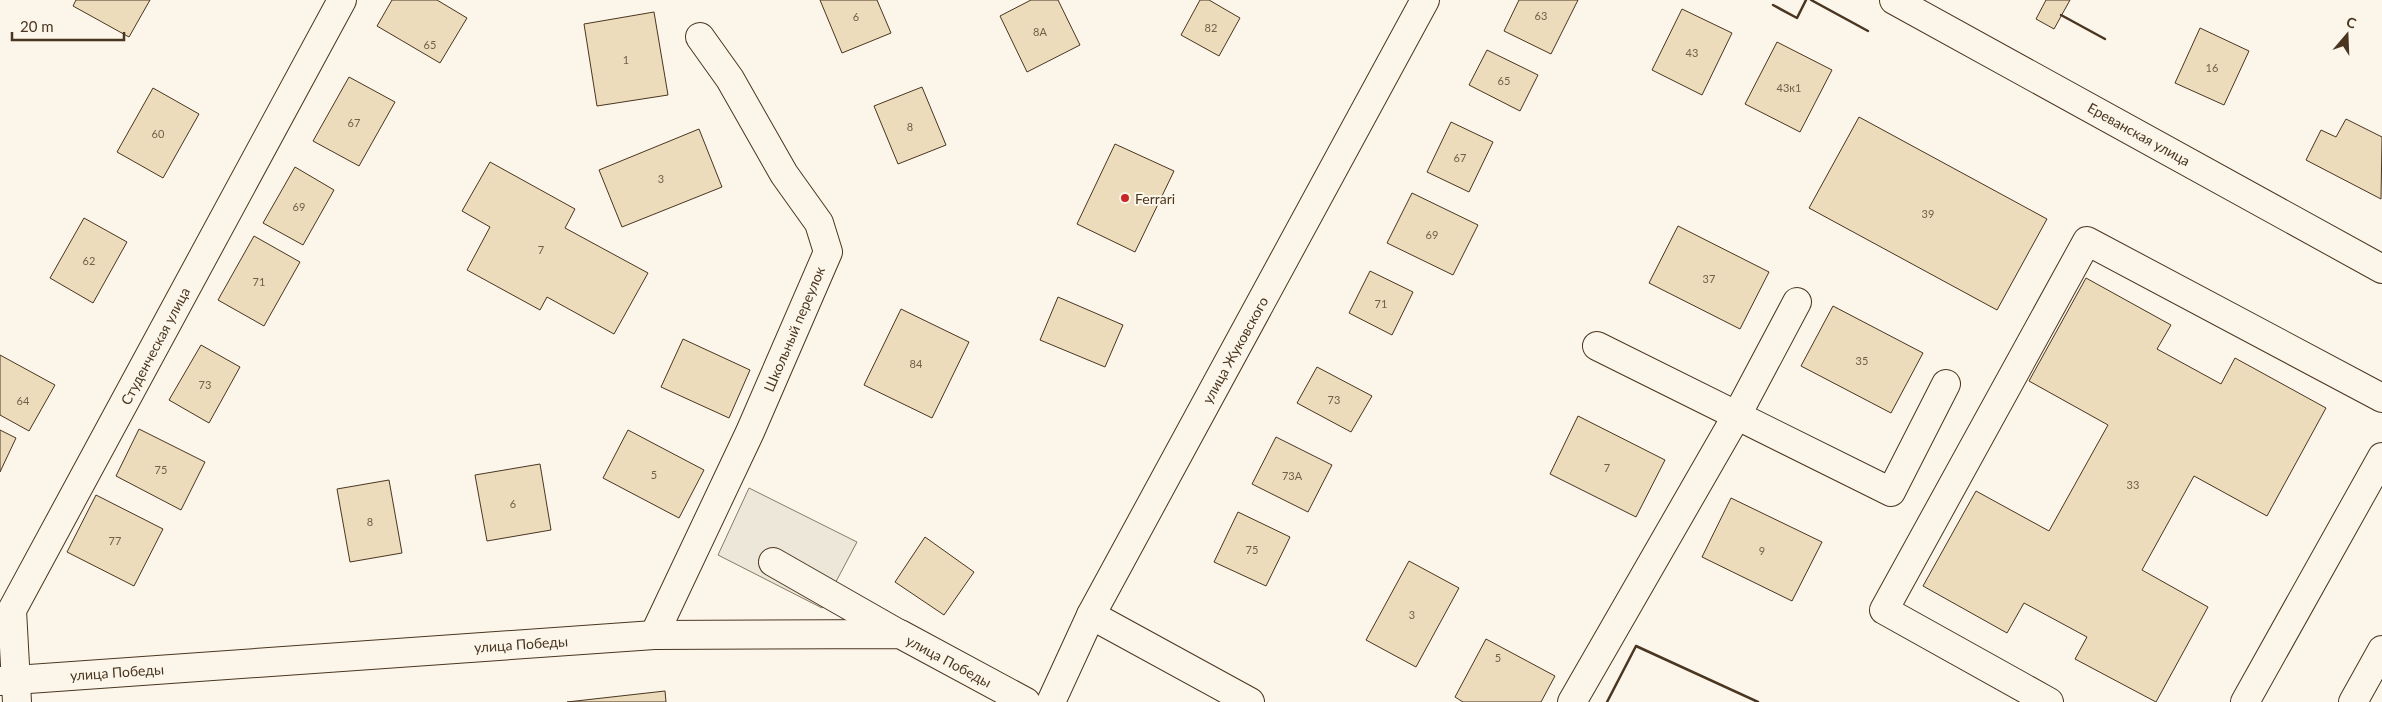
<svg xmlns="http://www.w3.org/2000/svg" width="2382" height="702" viewBox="0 0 2382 702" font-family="Lato,sans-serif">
	<rect width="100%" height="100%" fill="#fbf6e9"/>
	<polygon fill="#ede7d9" stroke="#887966" points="749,488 857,542 822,608 718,555"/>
	<g fill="#ecdcbc" stroke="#4a3520">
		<polygon points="76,0 150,0 129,37 73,6"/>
		<polygon points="392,0 437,0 467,18 440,63 377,26"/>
		<polygon points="820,0 877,0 891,33 842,53"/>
		<polygon points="1031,0 1058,0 1080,45 1027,72 1000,16"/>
		<polygon points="1200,0 1209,0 1240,18 1219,56 1181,35"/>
		<polygon points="1519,0 1578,0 1551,54 1504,31"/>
		<polygon points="2046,0 2070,0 2054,29 2036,19"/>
		<polygon points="1682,9 1732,33 1702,95 1652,70"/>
		<polygon points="654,12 668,95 597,106 584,24"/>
		<polygon points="2200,28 2249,51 2224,105 2175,83"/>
		<polygon points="1777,42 1832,70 1800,132 1745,104"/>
		<polygon points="1487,50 1538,75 1520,111 1469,85"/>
		<polygon points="349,77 395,102 359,166 313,141"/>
		<polygon points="922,87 946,145 898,164 874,106"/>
		<polygon points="153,88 199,114 163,178 117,152"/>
		<polygon points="1859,117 2047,219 1997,310 1809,208"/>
		<polygon points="2346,119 2382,137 2381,199 2306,160 2321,130 2336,137"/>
		<polygon points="1451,122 1493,142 1469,192 1427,172"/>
		<polygon points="699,129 722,187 622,227 599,170"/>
		<polygon points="1115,144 1174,171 1135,252 1077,224"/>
		<polygon points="490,162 575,209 565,228 648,273 614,334 547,297 540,310 467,270 490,227 462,211"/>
		<polygon points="295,167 334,190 303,245 263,223"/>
		<polygon points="1412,193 1478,225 1453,275 1387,243"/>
		<polygon points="84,218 127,242 93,303 50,278"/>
		<polygon points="1678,226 1769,272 1740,329 1649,283"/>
		<polygon points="254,236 300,262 264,326 218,300"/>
		<polygon points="1370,271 1413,292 1392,335 1349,313"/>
		<polygon points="2086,278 2171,325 2157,349 2221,384 2235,358 2326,408 2267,516 2194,476 2142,570 2208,607 2156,702 2075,659 2087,637 2024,603 2007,633 1923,586 1976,491 2049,531 2108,425 2029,381"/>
		<polygon points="1058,297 1123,325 1105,367 1040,340"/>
		<polygon points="1833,306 1923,353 1891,413 1801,366"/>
		<polygon points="901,309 969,342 932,418 864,385"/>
		<polygon points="683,339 750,370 729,418 661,387"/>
		<polygon points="201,345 240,367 209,423 169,400"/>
		<polygon points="0,355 55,385 29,431 0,415"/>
		<polygon points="1317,367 1372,396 1351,432 1297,403"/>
		<polygon points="1578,416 1665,460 1636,517 1550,474"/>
		<polygon points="139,429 205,462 181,510 116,476"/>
		<polygon points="0,430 16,438 0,472"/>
		<polygon points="628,430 704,470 679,518 603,478"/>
		<polygon points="1276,437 1332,465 1308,512 1252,484"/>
		<polygon points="540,464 551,530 487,541 475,475"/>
		<polygon points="389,480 402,553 350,562 337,489"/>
		<polygon points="96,495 163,529 134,586 67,552"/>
		<polygon points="1731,498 1822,542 1792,601 1702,557"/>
		<polygon points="1238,512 1290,537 1266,586 1214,562"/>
		<polygon points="925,537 974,572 944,615 895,582"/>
		<polygon points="1409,561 1459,588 1416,667 1366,640"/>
		<polygon points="1486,639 1555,676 1541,702 1463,702 1455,697"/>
		<polygon points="665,691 666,702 567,702"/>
	</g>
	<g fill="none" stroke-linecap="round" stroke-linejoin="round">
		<g stroke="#4a3520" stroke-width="30">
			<g id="minor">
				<polyline points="1894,0 2382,269"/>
				<polyline points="1597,346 1891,492 1946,384"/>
				<polyline points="773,562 899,634"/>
				<polyline points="1091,615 1250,702"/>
				<polyline points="654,635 750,432 828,252 819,223 784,174 730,79 700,37"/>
				<polyline points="0,681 654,635 900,634 1026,702"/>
				<polyline points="17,702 12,610 342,0"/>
				<polyline points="1572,702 1737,415 1797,302"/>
				<polyline points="2049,702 1884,610 2087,241 2382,398"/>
				<polyline points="2245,702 2382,457"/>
				<polyline points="2353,702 2382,650"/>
			</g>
		</g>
		<g stroke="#4a3520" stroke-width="30">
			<polyline id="major" points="1051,702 1091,615 1425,0"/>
		</g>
		<use href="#minor" stroke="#fbf6e9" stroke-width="28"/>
		<use href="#major" stroke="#fbf6e9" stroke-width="28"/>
		<g stroke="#4a3520" stroke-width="2.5">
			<polyline points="1811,0 1868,31"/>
			<polyline points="1773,5 1797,18 1806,0"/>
			<polyline points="2061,15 2105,39"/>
			<polyline points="1607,702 1636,646 1758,702"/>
		</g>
	</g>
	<circle fill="#c62828" stroke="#fbf6e9" stroke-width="2" cx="1125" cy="198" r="5"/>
	<g text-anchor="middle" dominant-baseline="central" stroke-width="4" stroke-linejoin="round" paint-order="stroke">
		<g font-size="11" fill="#725f47">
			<text x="1541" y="15">63</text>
			<text x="856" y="16">6</text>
			<text x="1211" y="27">82</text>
			<text x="1040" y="31">8А</text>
			<text x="430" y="44">65</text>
			<text x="1692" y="52">43</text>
			<text x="626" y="59">1</text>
			<text x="2212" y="67">16</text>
			<text x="1504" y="80">65</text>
			<text x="1789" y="87">43к1</text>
			<text x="354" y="122">67</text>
			<text x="910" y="126">8</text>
			<text x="158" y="133">60</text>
			<text x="1460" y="157">67</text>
			<text x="661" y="178">3</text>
			<text x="299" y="206">69</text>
			<text x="1928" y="213">39</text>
			<text x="1432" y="234">69</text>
			<text x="541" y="249">7</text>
			<text x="89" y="260">62</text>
			<text x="1709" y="278">37</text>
			<text x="259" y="281">71</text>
			<text x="1381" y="303">71</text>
			<text x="1862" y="360">35</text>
			<text x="916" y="363">84</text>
			<text x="205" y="384">73</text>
			<text x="1334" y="399">73</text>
			<text x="23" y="400">64</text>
			<text x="1607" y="467">7</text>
			<text x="161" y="469">75</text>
			<text x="654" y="474">5</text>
			<text x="1292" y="475">73А</text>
			<text x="2133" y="484">33</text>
			<text x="513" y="503">6</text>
			<text x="370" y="521">8</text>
			<text x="115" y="540">77</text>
			<text x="1252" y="549">75</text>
			<text x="1762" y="550">9</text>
			<text x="1412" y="614">3</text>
			<text x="1498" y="657">5</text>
		</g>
		<g font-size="14" fill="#4a3520" stroke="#fbf6e9">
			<text transform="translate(2139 134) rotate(29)">Ереванская улица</text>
			<text transform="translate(794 329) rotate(-67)">Школьный переулок</text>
			<text transform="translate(155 346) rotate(-62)">Студенческая улица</text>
			<text transform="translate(1235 350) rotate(-61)">улица Жуковского</text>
			<text transform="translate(521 644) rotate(-4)">улица Победы</text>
			<text transform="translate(949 661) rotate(28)">улица Победы</text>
			<text transform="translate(117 672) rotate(-4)">улица Победы</text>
		</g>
		<g font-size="14" fill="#4a3520" stroke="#fbf6e9" text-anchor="start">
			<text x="1135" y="198">Ferrari</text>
		</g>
	</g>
	<g transform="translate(2347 35) rotate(19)" stroke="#fbf6e9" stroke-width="4" paint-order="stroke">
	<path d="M0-4L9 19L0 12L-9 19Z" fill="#4a3520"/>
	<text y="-8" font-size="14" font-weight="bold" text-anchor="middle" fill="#4a3520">С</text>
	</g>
	<path d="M12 32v8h112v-8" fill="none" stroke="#4a3520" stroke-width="2.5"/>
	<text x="20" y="32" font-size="15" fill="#4a3520" stroke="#fbf6e9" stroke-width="4" paint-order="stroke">20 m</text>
</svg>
